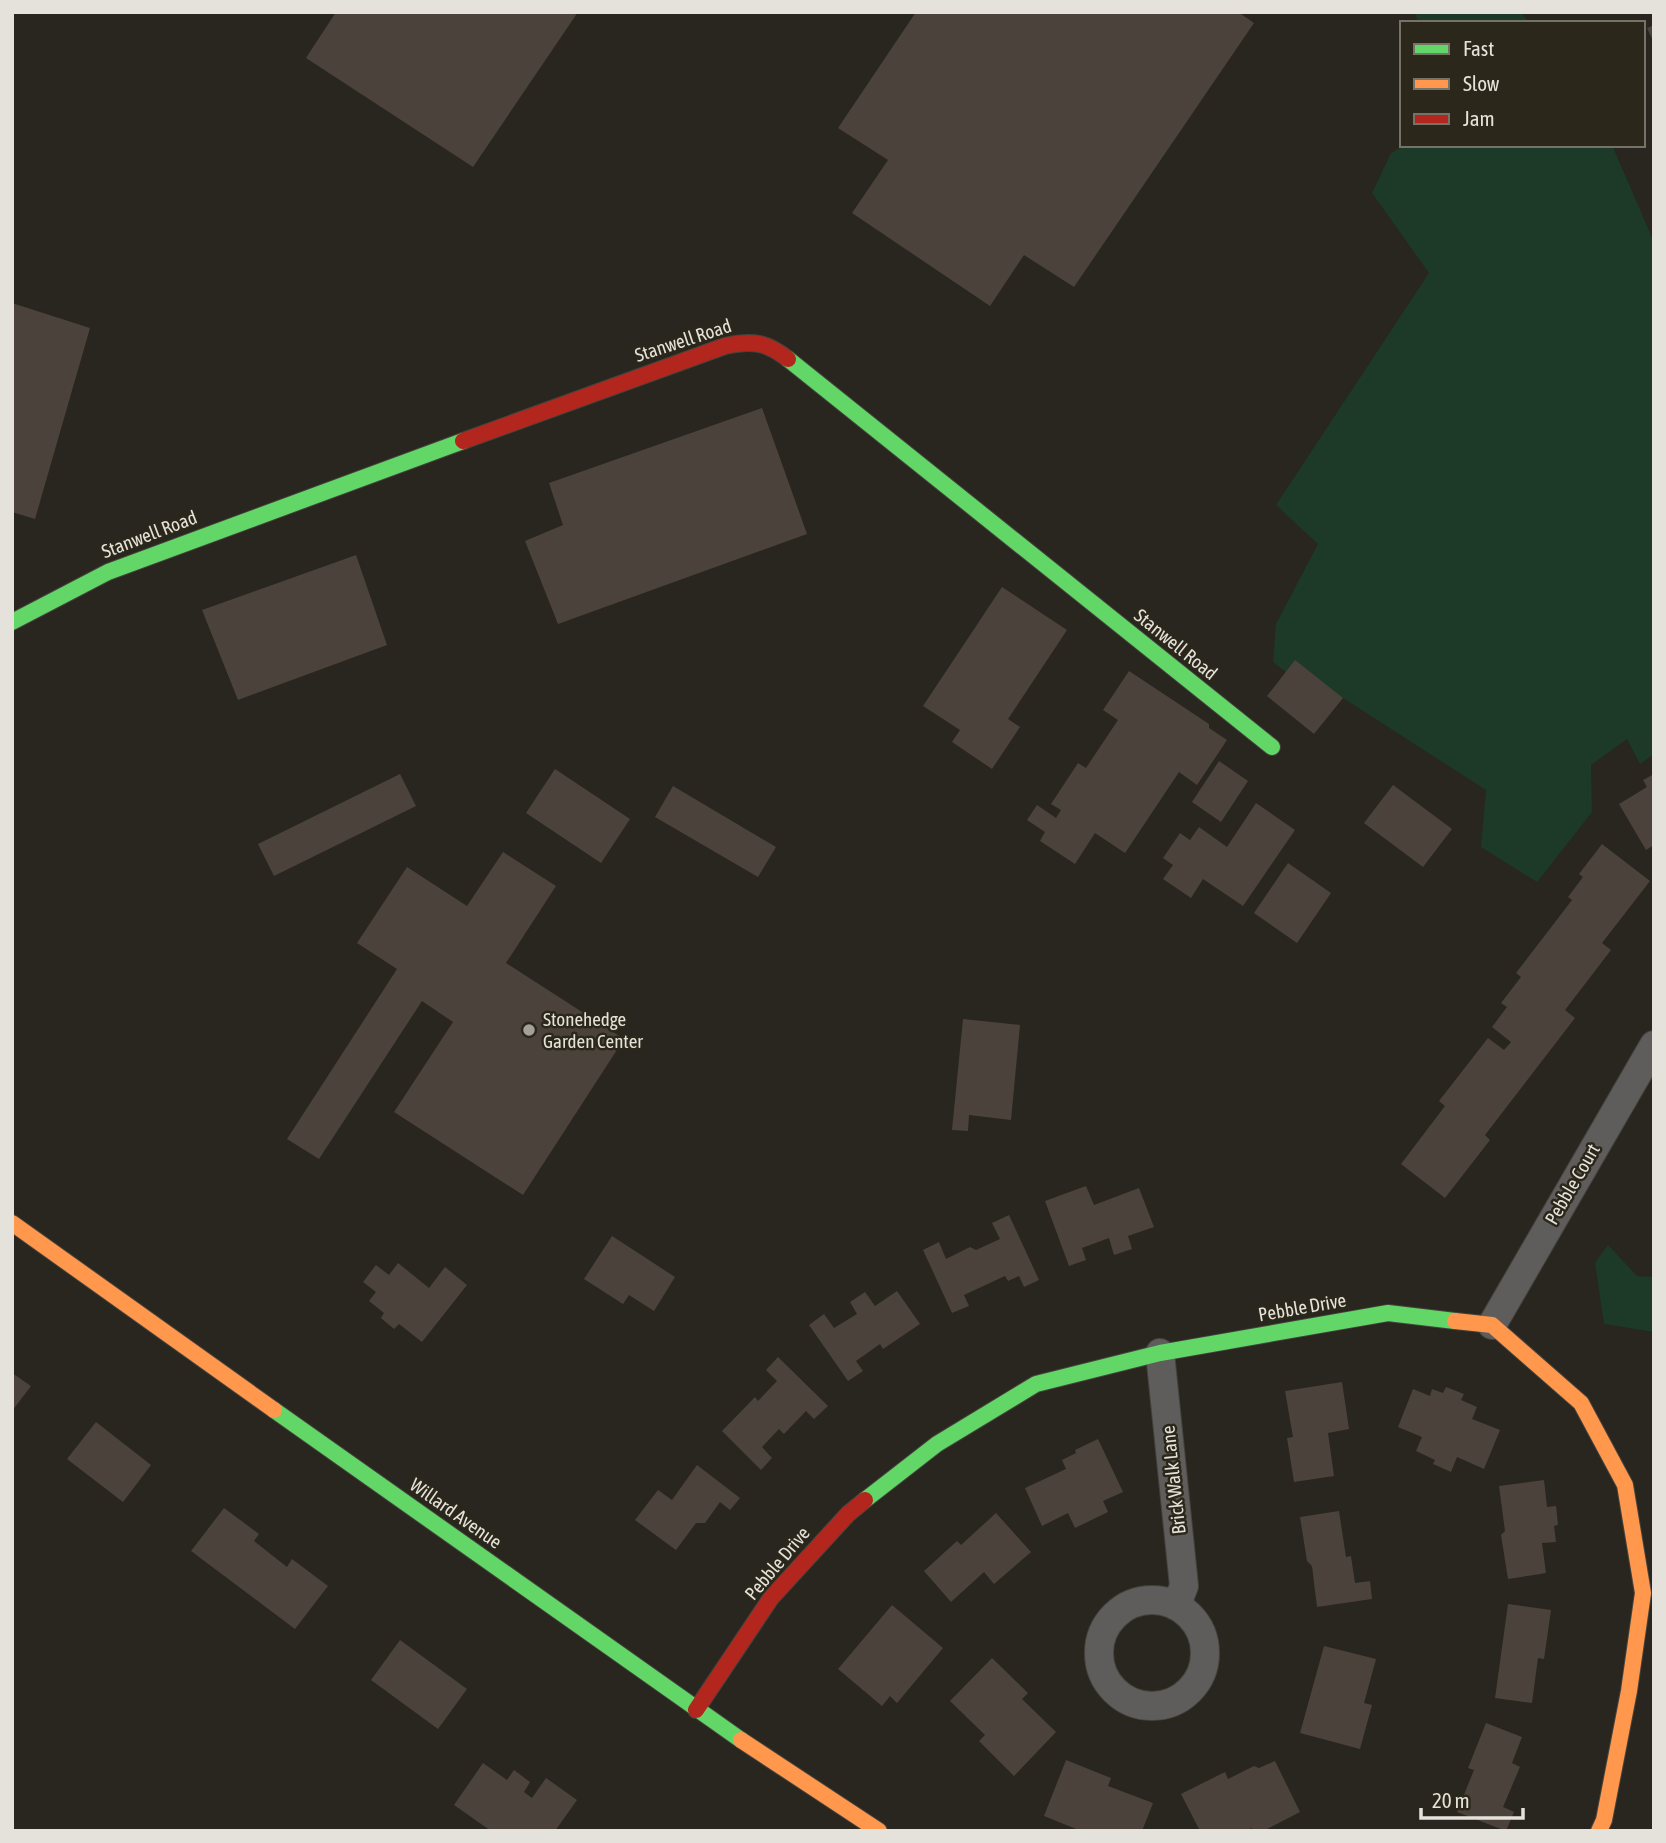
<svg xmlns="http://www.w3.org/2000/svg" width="1666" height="1843" viewBox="0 0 1666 1843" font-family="'Asap Condensed',sans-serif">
	<rect width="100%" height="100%" fill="#28261e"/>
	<g fill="#1c3a27">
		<polygon points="1415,12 1521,12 1529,23 1418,23"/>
		<polygon points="1405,145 1612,145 1654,242 1654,754 1640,764 1627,739 1591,765 1592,812 1537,882 1481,847 1486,790 1343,698 1286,672 1273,662 1276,624 1318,544 1276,505 1429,273 1372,193 1391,153"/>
		<polygon points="1608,1245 1637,1276 1654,1277 1654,1332 1604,1324 1595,1263"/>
	</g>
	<g fill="#4c423c">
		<polygon points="336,12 578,12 473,167 306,58"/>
		<polygon points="916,12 1238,12 1254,23 1074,287 1024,255 990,306 852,213 888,160 838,128"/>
		<polygon points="1654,25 1654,43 1647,28"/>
		<polygon points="12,303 90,328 35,519 12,512"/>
		<polygon points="762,408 807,534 558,624 525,541 563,525 549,483"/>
		<polygon points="356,555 387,645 238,700 202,610"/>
		<polygon points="1002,587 1067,630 1008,719 1020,727 992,769 952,742 960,730 923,706"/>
		<polygon points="1295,660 1343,698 1314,734 1267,696"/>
		<polygon points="1129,671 1209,724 1209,728 1227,740 1197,785 1179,772 1125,853 1095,833 1075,864 1040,841 1045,832 1027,820 1037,805 1056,818 1061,810 1051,804 1078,763 1086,768 1118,720 1103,710"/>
		<polygon points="1219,761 1248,781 1221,822 1192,802"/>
		<polygon points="555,769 630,819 601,863 526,813"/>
		<polygon points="400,774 416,806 274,876 258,844"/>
		<polygon points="1654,774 1654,845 1646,850 1619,804 1647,787 1643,780"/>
		<polygon points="1393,785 1452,829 1423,867 1364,823"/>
		<polygon points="673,786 776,847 758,877 655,817"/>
		<polygon points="1256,803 1295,830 1243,906 1203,879 1191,898 1163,879 1173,865 1163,858 1180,833 1190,840 1199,827 1227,847"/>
		<polygon points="1602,844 1650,881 1602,943 1611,950 1565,1010 1575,1018 1485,1135 1490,1140 1445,1198 1401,1164 1445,1106 1439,1101 1488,1038 1504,1050 1511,1042 1492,1027 1507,1007 1501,1003 1521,977 1516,973 1572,900 1568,897 1583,877 1579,874"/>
		<polygon points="503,852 556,886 506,963 624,1039 523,1195 394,1112 453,1022 422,1001 319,1159 287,1139 397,969 357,943 407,867 467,906"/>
		<polygon points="1288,863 1331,893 1297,943 1254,913"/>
		<polygon points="963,1019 1020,1025 1011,1120 969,1115 968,1131 952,1130"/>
		<polygon points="1086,1186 1094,1205 1139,1188 1154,1227 1128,1236 1132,1249 1114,1255 1109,1238 1082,1248 1086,1260 1069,1266 1045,1201"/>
		<polygon points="1009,1215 1039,1280 1024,1287 1019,1276 1008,1281 1005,1276 964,1295 969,1306 952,1313 923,1250 939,1242 946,1259 970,1247 976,1250 1000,1239 992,1223"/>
		<polygon points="612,1236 675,1277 654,1311 629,1295 623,1304 584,1279"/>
		<polygon points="398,1263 429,1288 445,1267 467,1285 422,1342 399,1324 394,1329 381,1318 384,1313 369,1301 376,1292 363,1282 376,1265 389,1275"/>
		<polygon points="897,1291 920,1324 883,1349 880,1344 856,1361 863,1371 848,1381 809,1325 824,1314 834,1328 857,1314 850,1302 865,1292 875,1306"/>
		<polygon points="778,1357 828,1406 814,1419 806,1411 784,1434 779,1429 762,1447 772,1458 761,1470 722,1431 755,1397 758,1401 777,1381 766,1370"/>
		<polygon points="12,1373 31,1386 12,1411"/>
		<polygon points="1342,1382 1349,1429 1328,1433 1334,1476 1294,1482 1287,1438 1293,1437 1285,1391"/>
		<polygon points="1446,1387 1464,1394 1461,1400 1477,1407 1472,1419 1500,1430 1484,1469 1457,1457 1451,1472 1433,1464 1435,1460 1416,1451 1422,1437 1398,1427 1413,1389 1430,1396 1432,1389 1443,1393"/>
		<polygon points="96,1422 151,1465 123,1502 67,1459"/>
		<polygon points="1098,1439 1123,1492 1103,1501 1108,1512 1075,1528 1068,1513 1042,1526 1025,1488 1066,1469 1062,1460 1076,1453 1075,1450"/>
		<polygon points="697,1465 740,1498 730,1510 720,1502 705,1523 696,1523 676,1550 635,1520 658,1490 672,1500"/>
		<polygon points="1544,1480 1547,1507 1556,1506 1558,1525 1554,1526 1556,1542 1542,1543 1546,1573 1508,1579 1501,1535 1505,1531 1499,1486"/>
		<polygon points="224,1508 259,1534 254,1541 287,1567 292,1559 328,1586 295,1629 191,1551"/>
		<polygon points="1339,1511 1346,1557 1351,1556 1355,1583 1370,1581 1372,1599 1317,1607 1312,1566 1307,1561 1300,1517"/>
		<polygon points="996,1513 1031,1552 994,1584 984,1572 951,1602 924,1571 957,1541 961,1545"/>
		<polygon points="1508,1604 1551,1610 1544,1659 1538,1658 1532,1703 1495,1698"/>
		<polygon points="892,1605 943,1648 897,1703 890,1696 882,1706 838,1669"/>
		<polygon points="400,1640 467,1689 438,1729 371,1680"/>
		<polygon points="1324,1646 1376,1659 1364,1703 1372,1705 1360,1749 1300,1733"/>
		<polygon points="992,1658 1028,1693 1022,1699 1056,1732 1014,1776 979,1741 985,1735 950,1701"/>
		<polygon points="1486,1723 1522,1737 1512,1763 1520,1767 1503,1807 1514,1812 1506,1831 1457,1812 1474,1770 1468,1768"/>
		<polygon points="1066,1760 1111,1778 1108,1786 1153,1803 1142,1831 1081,1831 1044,1816"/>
		<polygon points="1275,1761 1300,1812 1263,1831 1253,1831 1252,1828 1245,1831 1200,1831 1181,1794 1225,1772 1228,1779 1254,1766 1259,1768"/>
		<polygon points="483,1763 507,1780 514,1770 530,1782 524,1792 532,1798 546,1778 577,1800 555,1831 491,1831 454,1805"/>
	</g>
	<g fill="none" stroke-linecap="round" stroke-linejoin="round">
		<g stroke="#45433d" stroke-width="30">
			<g id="street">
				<polyline points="1492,1325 1654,1045"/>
				<polyline points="1160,1353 1184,1586 1176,1606"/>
				<circle cx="1152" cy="1653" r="53"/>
			</g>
		</g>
		<g stroke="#45433d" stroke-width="18">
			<g id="fast">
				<polyline points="788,359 1272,747"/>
				<polyline points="12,622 108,572 463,441"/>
				<polyline points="274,1410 741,1740"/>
				<polyline points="865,1500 937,1444 1036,1384 1160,1353 1388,1313 1455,1321"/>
			</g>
		</g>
		<g stroke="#45433d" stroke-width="18">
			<g id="slow">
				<polyline points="12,1223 274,1410"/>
				<polyline points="1455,1321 1492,1325 1581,1403 1625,1485 1643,1593 1629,1691 1604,1820 1599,1831"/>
				<polyline points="741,1740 879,1831"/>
			</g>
		</g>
		<g stroke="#45433d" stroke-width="18">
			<g id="jam">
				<path d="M463 441 725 346C753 340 766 342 788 359"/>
				<polyline points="696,1710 771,1598 848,1514 865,1500"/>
			</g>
		</g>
		<use href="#street" stroke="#5f5c5c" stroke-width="28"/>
		<use href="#fast" stroke="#63d668" stroke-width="16"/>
		<use href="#slow" stroke="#ff974d" stroke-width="16"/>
		<use href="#jam" stroke="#b3261e" stroke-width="16"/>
	</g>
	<circle fill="#a2a098" stroke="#2b281b" stroke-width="2.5" cx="529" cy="1030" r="7"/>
	<g text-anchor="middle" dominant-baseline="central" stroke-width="5" stroke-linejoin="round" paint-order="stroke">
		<g font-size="19" fill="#e4e2da" stroke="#2b281b">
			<text transform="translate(683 340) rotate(-18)">Stanwell Road</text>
			<text transform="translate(149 534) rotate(-21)">Stanwell Road</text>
			<text transform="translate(1176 644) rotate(39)">Stanwell Road</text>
			<text transform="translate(1572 1184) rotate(-60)">Pebble Court</text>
			<text transform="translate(1302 1307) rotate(-10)">Pebble Drive</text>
			<text transform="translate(1173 1480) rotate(-96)">Brick Walk Lane</text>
			<text transform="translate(456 1513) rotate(35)">Willard Avenue</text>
			<text transform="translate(777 1563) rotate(-50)">Pebble Drive</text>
		</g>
		<g font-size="19" fill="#e4e2da" stroke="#2b281b" text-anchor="start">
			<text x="543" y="1019">Stonehedge<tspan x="543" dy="22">Garden Center</tspan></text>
		</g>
	</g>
	<rect width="1666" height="1843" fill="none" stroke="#e4e2da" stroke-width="28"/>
	<rect x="1400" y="21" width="245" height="126" fill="#2b281b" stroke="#757267" stroke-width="2"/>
	<rect x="1414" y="44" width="35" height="10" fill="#63d668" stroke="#757267" stroke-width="2"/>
	<text x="1463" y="56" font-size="21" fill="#e4e2da">Fast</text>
	<rect x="1414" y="79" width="35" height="10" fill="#ff974d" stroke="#757267" stroke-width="2"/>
	<text x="1463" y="91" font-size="21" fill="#e4e2da">Slow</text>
	<rect x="1414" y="114" width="35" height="10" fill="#b3261e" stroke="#757267" stroke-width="2"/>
	<text x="1463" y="126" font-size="21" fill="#e4e2da">Jam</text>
	<path d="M1421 1808v10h102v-10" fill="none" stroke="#e4e2da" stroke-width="3.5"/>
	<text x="1432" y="1808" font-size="21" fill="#e4e2da" stroke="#2b281b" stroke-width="5" paint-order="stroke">20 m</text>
</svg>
